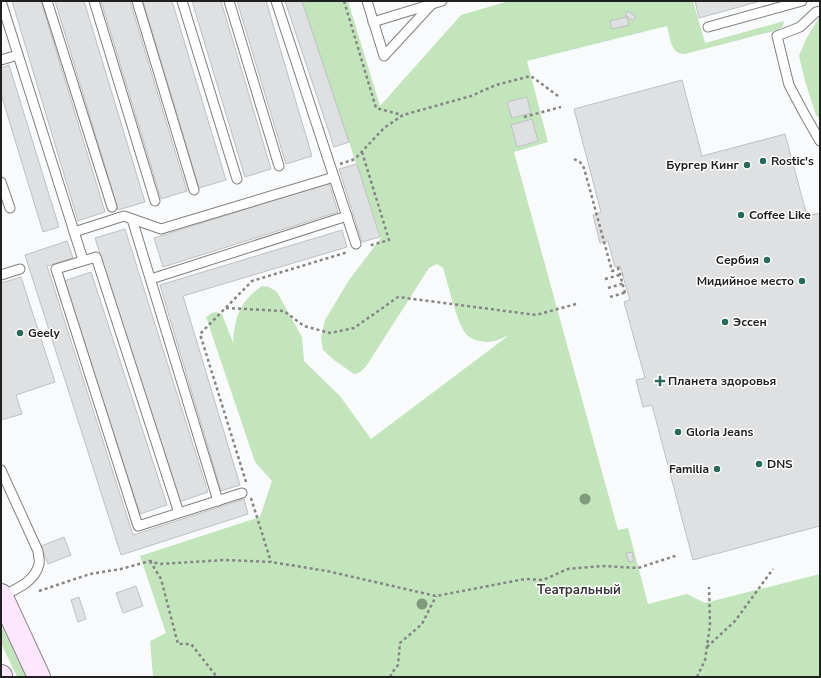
<svg xmlns="http://www.w3.org/2000/svg" width="821" height="678" viewBox="0 0 821 678" font-family="'Nunito Sans',sans-serif">
	<rect width="100%" height="100%" fill="#f9fafb"/>
	<g fill="#c2e5bc">
		<path d="M302 1H348L380 106 461 15 509 1H693L705 43 784 21 783 26 778 30 685 54C670 55 670 36 667 26L527 61 548 142 514 152 618 530 628 528 648 604 687 594 705 603 820 574V677H153L150 641 166 633 140 556 260 517 272 481 255 462 206 317C212 312 215 311 222 314L233 343C235 317 239 302 262 286L269 287 277 292 302 337 304 361 340 396 371 439 508 336C502 338 495 342 488 342 481 342 472 340 467 335 457 325 448 283 443 268L437 264 429 268 367 365C363 370 360 373 354 374L334 360 323 350 321 338 325 320 349 280 381 238Z"/>
		<polygon points="820,16 820,119 816,115 805,81 799,56 806,39"/>
		<polygon points="1,625 26,677 17,677 1,643"/>
	</g>
	<g fill="#dfe0e2" stroke="#bfc0c2">
		<polygon points="12,1 41,1 105,212 78,221"/>
		<polygon points="55,1 84,1 145,202 118,210"/>
		<polygon points="101,1 130,1 187,191 161,199"/>
		<polygon points="143,1 172,1 226,180 199,188"/>
		<polygon points="192,1 221,1 271,169 245,177"/>
		<polygon points="237,1 266,1 312,156 286,164"/>
		<polygon points="285,1 302,1 349,142 334,147"/>
		<polygon points="695,1 761,1 699,18"/>
		<polygon points="628,11 636,17 633,21 625,15"/>
		<polygon points="627,17 629,25 612,29 610,21"/>
		<polygon points="9,65 59,227 43,232 1,94 1,68"/>
		<polygon points="682,80 702,156 785,134 807,216 820,213 820,526 693,560 652,405 643,407 636,380 645,378 624,302 630,300 620,266 615,267 608,241 600,243 593,215 601,212 574,109"/>
		<polygon points="527,97 531,113 512,118 507,102"/>
		<polygon points="532,119 538,141 517,147 511,125"/>
		<polygon points="357,164 380,237 362,242 339,169"/>
		<polygon points="329,183 338,212 163,267 154,238"/>
		<polygon points="125,229 208,492 179,502 95,238"/>
		<polygon points="342,230 347,247 183,296 240,485 221,491 160,285"/>
		<polygon points="67,241 73,258 47,266 133,535 244,499 248,514 121,555 25,255"/>
		<polygon points="91,272 167,505 140,514 64,281"/>
		<polygon points="21,277 55,382 16,395 22,414 1,420 1,283"/>
		<polygon points="64,537 71,555 48,564 41,546"/>
		<polygon points="632,552 634,561 629,562 626,553"/>
		<polygon points="136,586 143,606 123,613 116,593"/>
		<polygon points="79,597 86,619 78,622 71,600"/>
	</g>
	<g fill="none" stroke-linecap="round" stroke-linejoin="round">
		<g stroke="#7f8081" stroke-width="11">
			<g id="lane">
				<polyline points="1,1 83,260"/>
				<polyline points="47,1 112,207"/>
				<polyline points="94,1 155,201"/>
				<polyline points="137,1 194,190"/>
				<polyline points="182,1 237,179"/>
				<polyline points="229,1 279,166"/>
				<polyline points="276,1 356,244"/>
				<polyline points="367,1 384,56 431,5"/>
				<polyline points="820,11 816,12 800,27 777,36 789,85 805,115 820,141"/>
				<polyline points="373,22 442,1"/>
				<polyline points="708,27 802,1"/>
				<polyline points="1,60 18,55"/>
				<polyline points="1,182 10,208"/>
				<polyline points="132,219 218,501"/>
				<polyline points="74,232 124,216 161,229 334,177"/>
				<polyline points="1,275 20,269"/>
				<polyline points="151,279 347,216"/>
				<path d="M1 470 38 551C38 555 40 560 39 564 35 582 16 589 2 596"/>
				<polyline points="179,513 96,257 56,269 138,526 242,493"/>
			</g>
		</g>
		<g stroke="#7f8081" stroke-width="24">
			<g id="secondary">
				<polyline points="1,595 39,677"/>
				<polyline points="1,676 1,677"/>
			</g>
		</g>
		<g stroke="#858586" stroke-width="2.5" stroke-dasharray="3 3" stroke-linecap="butt">
			<polyline points="344,1 376,108 402,115"/>
			<polyline points="524,117 561,107"/>
			<polyline points="362,152 389,240 368,246"/>
			<polyline points="574,159 580,162 584,168 612,271 618,269"/>
			<polyline points="340,164 355,159 384,128 403,115 471,96 496,85 531,76 558,96"/>
			<polyline points="618,267 625,293"/>
			<polyline points="605,279 623,274"/>
			<polyline points="608,288 625,283"/>
			<polyline points="610,297 627,292"/>
			<polyline points="226,308 284,311 304,326 330,333 354,328 398,297 536,315 576,304"/>
			<polyline points="246,482 200,334 252,281 348,252"/>
			<polyline points="251,498 271,562"/>
			<polyline points="150,561 161,579 178,644 191,644 217,677"/>
			<polyline points="39,591 90,574 121,569 150,561 159,564 225,560 271,562 327,571 436,596 525,579 543,580 568,569 603,566 638,568 678,555"/>
			<polyline points="707,647 735,621 773,569"/>
			<polyline points="391,677 391,674 398,665 400,643 422,624 436,596"/>
			<polyline points="697,677 705,660 710,625 709,587"/>
		</g>
		<use href="#lane" stroke="#fff" stroke-width="9"/>
		<use href="#secondary" stroke="#fee6fd" stroke-width="22"/>
	</g>
	<g fill="#7f9b7c">
		<circle cx="585" cy="499" r="5.5"/>
		<circle cx="422" cy="604" r="5.5"/>
	</g>
	<g fill="#276a5c" stroke="#fff" stroke-width="1.5">
		<circle cx="763" cy="161" r="4"/>
		<circle cx="747" cy="165" r="4"/>
		<circle cx="741" cy="215" r="4"/>
		<circle cx="767" cy="260" r="4"/>
		<circle cx="802" cy="281" r="4"/>
		<circle cx="725" cy="322" r="4"/>
		<circle cx="20" cy="333" r="4"/>
		<path d="M658 375h4v4h4v4h-4v4h-4v-4h-4v-4h4z"/>
		<circle cx="678" cy="432" r="4"/>
		<circle cx="759" cy="464" r="4"/>
		<circle cx="717" cy="469" r="4"/>
	</g>
	<g text-anchor="middle" dominant-baseline="central" stroke-width="3" stroke-linejoin="round" paint-order="stroke">
		<g font-size="12" font-weight="bold" fill="#202021" stroke="#fff" text-anchor="start">
			<text x="771" y="161">Rostic's</text>
			<text x="739" y="165" text-anchor="end">Бургер Кинг</text>
			<text x="749" y="215">Coffee Like</text>
			<text x="759" y="260" text-anchor="end">Сербия</text>
			<text x="794" y="281" text-anchor="end">Мидийное место</text>
			<text x="733" y="322">Эссен</text>
			<text x="28" y="333">Geely</text>
			<text x="668" y="381">Планета здоровья</text>
			<text x="686" y="432">Gloria Jeans</text>
			<text x="767" y="464">DNS</text>
			<text x="709" y="469" text-anchor="end">Familia</text>
		</g>
		<g font-size="13" font-weight="bold" fill="#38383a" stroke="#fff">
			<text x="579" y="590">Театральный</text>
		</g>
	</g>
	<rect width="821" height="678" fill="none" stroke="#202021" stroke-width="4"/>
</svg>
